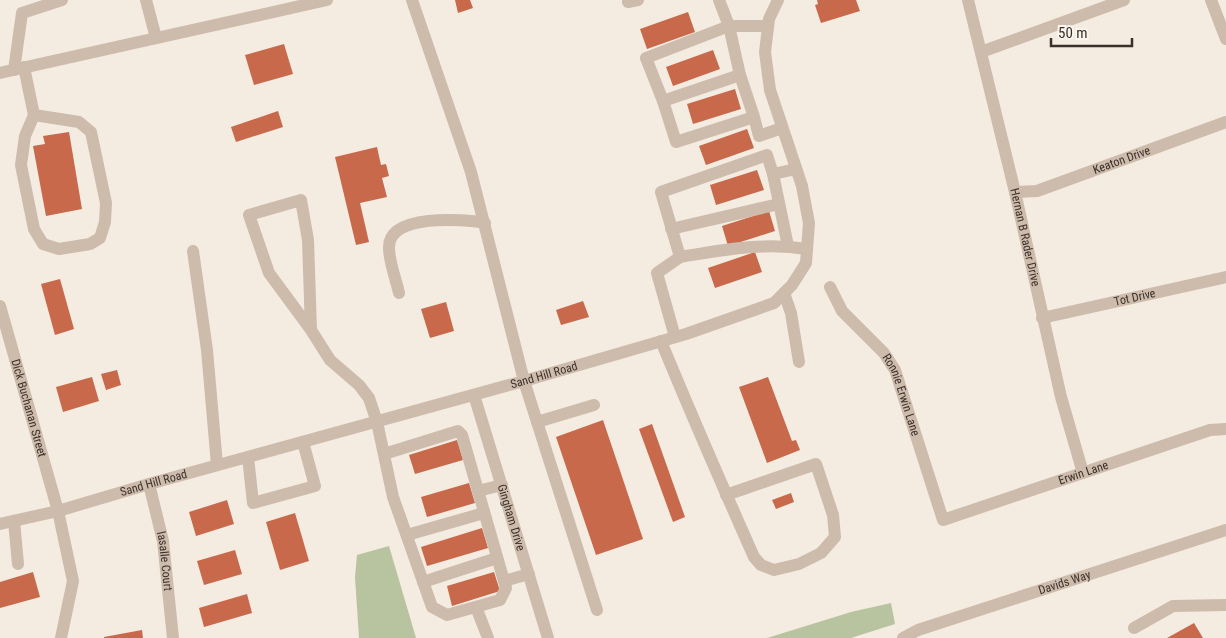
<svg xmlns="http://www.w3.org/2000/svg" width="1226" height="638" viewBox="0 0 1226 638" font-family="'Roboto Condensed',sans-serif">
	<rect width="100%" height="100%" fill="#f4ebe1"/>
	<g fill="#b8c4a0">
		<polygon points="389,546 416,638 359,638 355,577 357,555"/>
		<polygon points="891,603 895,624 851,638 767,638 851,612"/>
	</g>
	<g fill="#c8694b">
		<polygon points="455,0 470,0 473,8 458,13"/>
		<polygon points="817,0 856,0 860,11 821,23 815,5 818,4"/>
		<polygon points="688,12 695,32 647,49 640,29"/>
		<polygon points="284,44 293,74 254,85 245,55"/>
		<polygon points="713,50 720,69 673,86 666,67"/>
		<polygon points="735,89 741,109 693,124 687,104"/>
		<polygon points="278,111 283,127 236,142 231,127"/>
		<polygon points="747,129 754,148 706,165 699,146"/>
		<polygon points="69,132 82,209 46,216 33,146 45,144 43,136"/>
		<polygon points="377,147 381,165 386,164 389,176 382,178 387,197 360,203 369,242 356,245 335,157"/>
		<polygon points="757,170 764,190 716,205 710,185"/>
		<polygon points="769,211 775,231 728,246 722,226"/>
		<polygon points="755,252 762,272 715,288 708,268"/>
		<polygon points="60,279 74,329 55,335 41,284"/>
		<polygon points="583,301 589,317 561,325 556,310"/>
		<polygon points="446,302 454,331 430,338 421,309"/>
		<polygon points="117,370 121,385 106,390 101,374"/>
		<polygon points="92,377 99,401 63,412 56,387"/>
		<polygon points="768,377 792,441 796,440 800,450 767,463 739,387"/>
		<polygon points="603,420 643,539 596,555 556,437"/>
		<polygon points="652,424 685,517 673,522 639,429"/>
		<polygon points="457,440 463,460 415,474 409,455"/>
		<polygon points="469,483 475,503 427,517 421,497"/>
		<polygon points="791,493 794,502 776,509 772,500"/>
		<polygon points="227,500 234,524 196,536 189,512"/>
		<polygon points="295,513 309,561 280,570 266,522"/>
		<polygon points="482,528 488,548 427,566 421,547"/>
		<polygon points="235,550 242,574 204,585 197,561"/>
		<polygon points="33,572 40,597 0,608 0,582"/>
		<polygon points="494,572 500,591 452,606 447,586"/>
		<polygon points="247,594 252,613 204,627 199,608"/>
		<polygon points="1194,623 1203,638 1167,638"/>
		<polygon points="142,630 143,638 104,638 104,637"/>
	</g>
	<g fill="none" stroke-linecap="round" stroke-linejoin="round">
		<g stroke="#cdbbac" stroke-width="12">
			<polyline points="146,0 156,38"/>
			<polyline points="412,0 471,172 524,381 597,610"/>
			<polyline points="719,0 729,26 740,75"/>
			<path id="s1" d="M968 0 1015 192 1061 397 1083 473"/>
			<polyline points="1211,0 1226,39"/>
			<polyline points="628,2 638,0"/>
			<polyline points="981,52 1124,0"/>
			<polyline points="24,67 34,115 25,136 21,165 34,229 43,244 59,249 90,244 100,238 105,222 106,203 91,132 79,122 34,115"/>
			<polyline points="14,70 22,13 62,0"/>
			<polyline points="0,73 327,0"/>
			<polyline points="663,101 646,58 729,26 768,26"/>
			<polyline points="754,117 740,75 663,101 676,142 754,117 759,136 782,128"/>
			<polyline points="773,174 788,246"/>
			<path id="s2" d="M1015 192 1037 191 1226 122"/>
			<polyline points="671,229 779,204"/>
			<polyline points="193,251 207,350 217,465"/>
			<path d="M680 257C723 250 763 242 807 249"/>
			<path id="s3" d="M830 287 842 311 884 353 895 370 943 520 1210 430 1226 429"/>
			<path d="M399 293C396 279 389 262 389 248 388 213 464 219 485 223"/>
			<polyline points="784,293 791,313 799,362"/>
			<path id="s4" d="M0 306 58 511 73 581 61 638"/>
			<path id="s5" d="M1042 318 1226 277"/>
			<polyline points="311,330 269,273 249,215 301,200 308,240 311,330 330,360 359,385 369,398 377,422 393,497 432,607 447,615 500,600 506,588 462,435 458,431 384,454"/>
			<polyline points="675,337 657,273 680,257 661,192 767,155 773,174 796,169"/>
			<path d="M661 341C691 414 722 485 754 557L761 565 774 570 799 564 821 553 835 537 833 515 816 464 726 495"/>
			<path id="s6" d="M474 395 548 638"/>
			<polyline points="537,422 594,405"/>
			<polyline points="248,457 253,503 315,486 303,442"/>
			<path id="s7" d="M149 484 163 541 173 638"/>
			<polyline points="478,491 502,485"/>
			<polyline points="14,521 18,564"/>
			<path id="s8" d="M0 524 58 511 149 484 524 381 686 334 774 303 792 285 806 263 809 223 802 186 770 90 765 52 769 19 778 0"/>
			<polyline points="407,535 484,513"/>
			<polyline points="504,581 529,574"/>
			<polyline points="423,582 497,558"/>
			<polyline points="476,607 488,638"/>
			<polyline points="1134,628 1173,606 1226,605"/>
			<path id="s9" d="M903 638 918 630 1226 530"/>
		</g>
	</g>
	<g text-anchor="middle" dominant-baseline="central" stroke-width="4.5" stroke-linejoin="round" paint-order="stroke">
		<g font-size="12" fill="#3b302b" stroke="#fbf5ee">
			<text stroke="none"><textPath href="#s2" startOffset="112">Keaton Drive</textPath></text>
			<text stroke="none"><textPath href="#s1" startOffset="244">Hernan B Rader Drive</textPath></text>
			<text stroke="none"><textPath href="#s5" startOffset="95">Tot Drive</textPath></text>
			<text stroke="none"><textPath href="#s8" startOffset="564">Sand Hill Road</textPath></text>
			<text stroke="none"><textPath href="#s3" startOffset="132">Ronnie Erwin Lane</textPath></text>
			<text stroke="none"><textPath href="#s4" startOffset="106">Dick Buchanan Street</textPath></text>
			<text stroke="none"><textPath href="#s3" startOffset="412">Erwin Lane</textPath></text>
			<text stroke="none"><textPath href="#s8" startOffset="159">Sand Hill Road</textPath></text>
			<text stroke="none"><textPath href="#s6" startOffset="128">Gingham Drive</textPath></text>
			<text stroke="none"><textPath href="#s7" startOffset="79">lasalle Court</textPath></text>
			<text stroke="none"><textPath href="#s9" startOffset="171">Davids Way</textPath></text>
		</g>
	</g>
	<path d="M1051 38v8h81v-8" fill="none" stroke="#3b302b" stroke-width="2.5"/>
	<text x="1058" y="38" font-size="15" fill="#3b302b" stroke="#fbf5ee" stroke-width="4" paint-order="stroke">50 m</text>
</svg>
